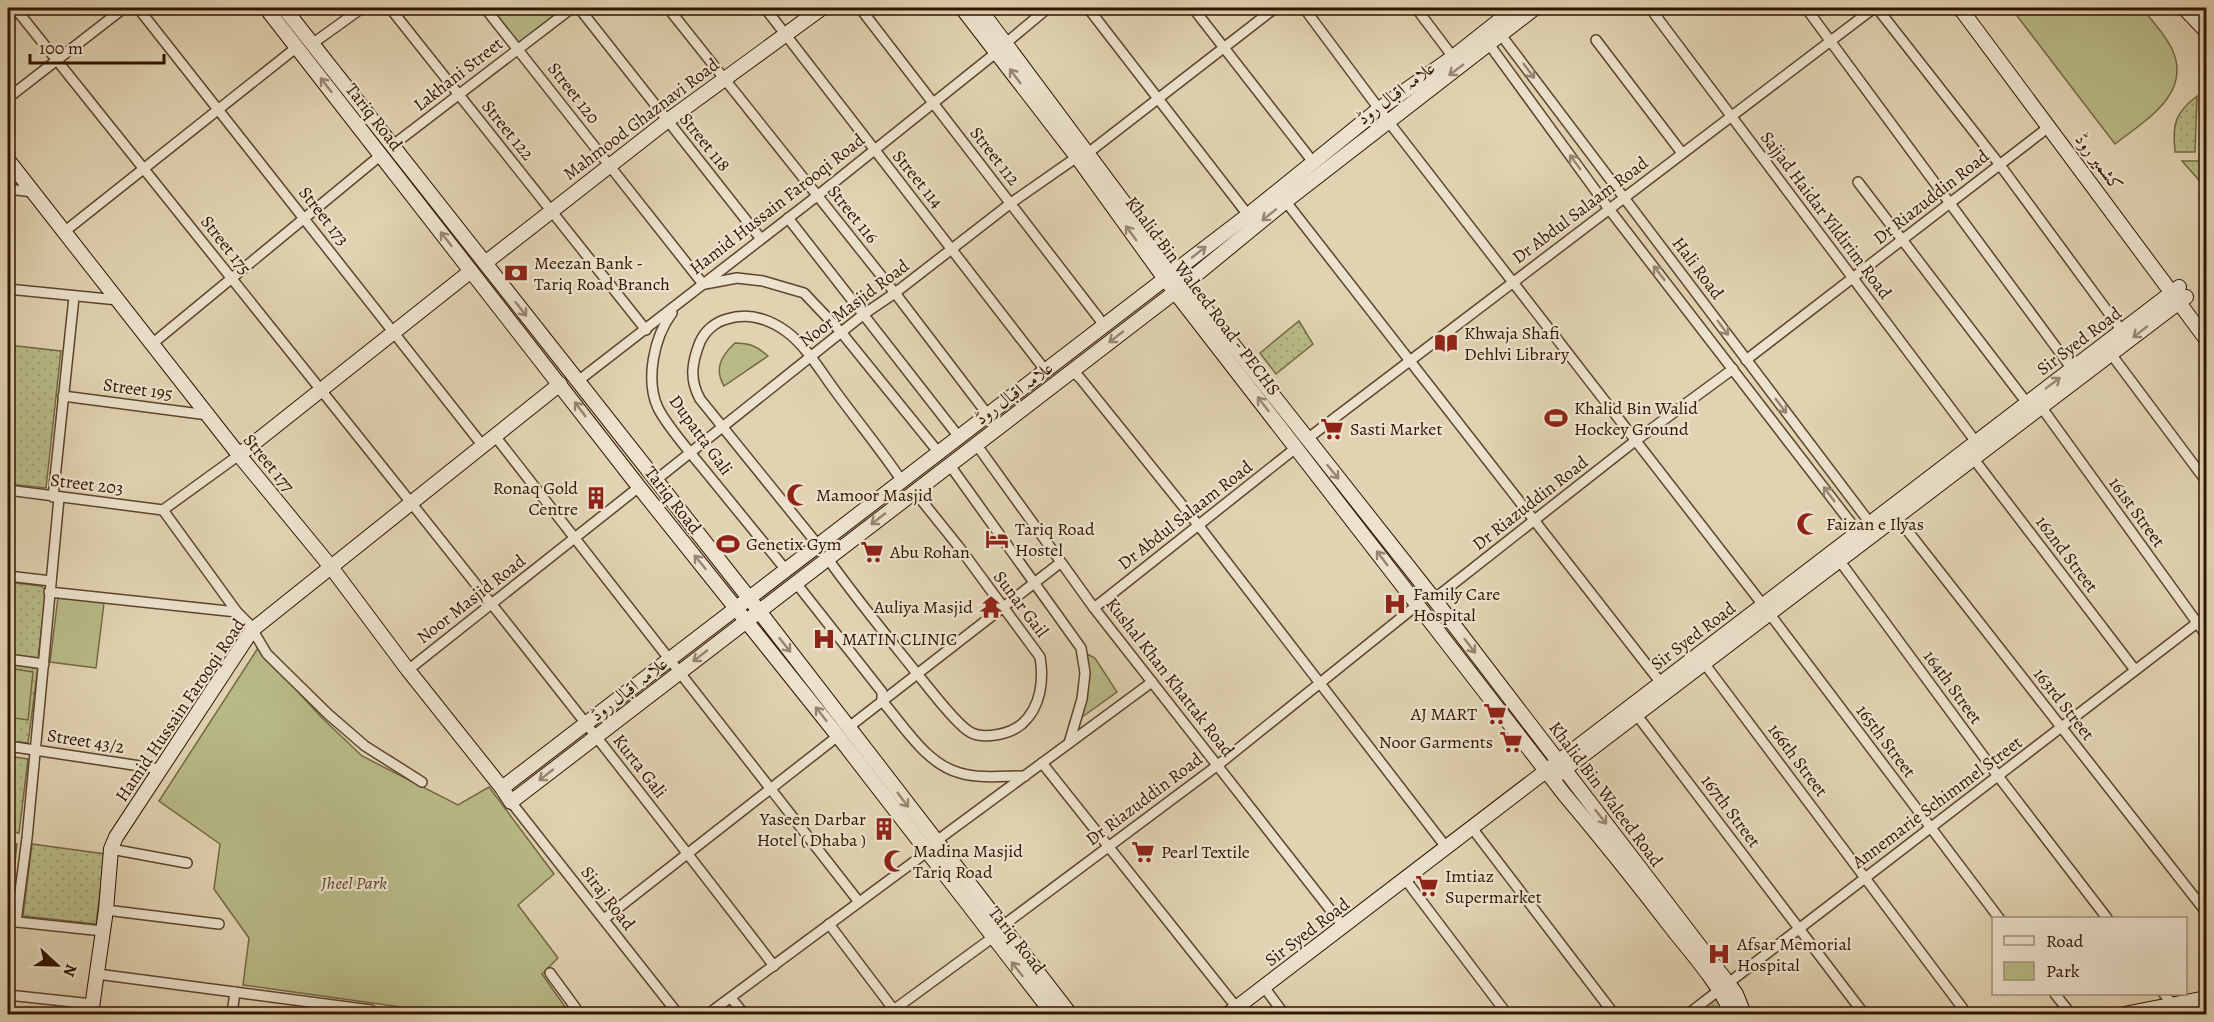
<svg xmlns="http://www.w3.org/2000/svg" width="2214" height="1022" viewBox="0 0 2214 1022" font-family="Alegreya,Amiri,serif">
	<defs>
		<pattern id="grass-dots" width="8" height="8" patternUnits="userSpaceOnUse" patternTransform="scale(1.5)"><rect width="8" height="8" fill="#b8bb88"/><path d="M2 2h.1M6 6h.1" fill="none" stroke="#9fa074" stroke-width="1.8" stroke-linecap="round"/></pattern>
	</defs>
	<rect width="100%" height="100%" fill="#e1d3b2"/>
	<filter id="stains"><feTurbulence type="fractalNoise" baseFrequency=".00333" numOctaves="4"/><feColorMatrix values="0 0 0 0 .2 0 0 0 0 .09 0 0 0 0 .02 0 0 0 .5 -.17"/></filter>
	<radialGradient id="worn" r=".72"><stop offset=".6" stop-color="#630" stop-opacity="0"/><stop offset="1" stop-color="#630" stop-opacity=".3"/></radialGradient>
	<g fill="url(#grass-dots)" stroke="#746844" stroke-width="1.5">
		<path d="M2197 96 2195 152H2175C2172 124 2175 113 2197 96Z"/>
		<polygon points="2182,161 2206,161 2206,188"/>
		<polygon points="1299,321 1313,344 1276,374 1260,353"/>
		<polygon points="8,345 61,351 46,488 8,484"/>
		<polygon points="8,582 41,586 46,590 38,659 8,656"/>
		<polygon points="8,664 38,667 28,743 8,741"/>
		<polygon points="8,756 28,759 19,833 8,831"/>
		<polygon points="8,843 17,844 10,908 8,912"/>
		<polygon points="32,844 105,854 96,924 23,916"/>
		<polygon points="1714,992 1725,1014 1687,1014"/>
	</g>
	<g fill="#b8bb88" stroke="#746844" stroke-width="1.5">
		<polygon points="485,8 572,8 518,49"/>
		<path d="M2011 8H2142C2151 20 2165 34 2172 49 2193 94 2144 121 2115 144Z"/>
		<path d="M735 343C749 343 757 346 768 356L724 386C714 369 721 356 735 343Z"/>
		<polygon points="58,597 104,603 96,668 50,662"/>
		<polygon points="258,648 321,717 362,756 458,805 489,787 554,874 518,905 558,958 542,974 570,1014 422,1014 422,1010 243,985 249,938 214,889 220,844 159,801"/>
		<polygon points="1085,653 1095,658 1117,692 1082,717"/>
		<polygon points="14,669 33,672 28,720 8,717 8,685 15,678"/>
	</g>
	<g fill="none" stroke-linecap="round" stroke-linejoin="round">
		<g stroke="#5d442c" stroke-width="12">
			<g id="street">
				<path d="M15 8C269 326 526 642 774 966"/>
				<polyline points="138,8 483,446"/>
				<polyline points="390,8 646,330"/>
				<polyline points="485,8 703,284"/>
				<polyline points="579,8 761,239"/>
				<polyline points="668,8 895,293 988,415"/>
				<polyline points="765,8 1045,370"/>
				<polyline points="860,8 1104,325"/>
				<polyline points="1088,8 1248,215"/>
				<polyline points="1193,8 1313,162"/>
				<polyline points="1304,8 1388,121 1763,605"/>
				<polyline points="1416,8 1453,57"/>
				<polyline points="1650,8 1976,442"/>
				<polyline points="1806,8 2072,369"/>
				<polyline points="1877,8 2000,165 2122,331"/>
				<polyline points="1498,31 1873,527"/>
				<polyline points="1486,40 1609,209 1861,536"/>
				<polyline points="1596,40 1682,153"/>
				<polyline points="1006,43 1048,8"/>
				<polyline points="312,44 362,8"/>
				<polyline points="8,98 124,8"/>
				<polyline points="393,145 572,8"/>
				<polyline points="1088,153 1275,8"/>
				<polyline points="1858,182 2027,403"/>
				<polyline points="8,189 33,192"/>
				<polyline points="1283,198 1661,683"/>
				<polyline points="788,218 959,437"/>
				<polyline points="64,232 297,47"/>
				<polyline points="705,284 737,278 763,281 804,293 841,332 939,453"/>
				<polyline points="8,289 118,300"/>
				<path d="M672 313C654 337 645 380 658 408 667 426 689 451 702 467 730 501 758 536 786 570"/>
				<polyline points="152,344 381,155"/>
				<polyline points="2111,354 2206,481"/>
				<polyline points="1746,360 2050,126"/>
				<polyline points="1072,371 1080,378 1199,526 1446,847"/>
				<polyline points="578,381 817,196 997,52"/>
				<polyline points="63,396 208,415"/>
				<polyline points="2042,408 2206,635"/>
				<polyline points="495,436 859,902"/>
				<polyline points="1307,439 1874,8"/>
				<polyline points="976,444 1094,608 1343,926"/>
				<polyline points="1973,458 2135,670"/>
				<polyline points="949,464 1081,648 1085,673 1082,699 1069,743"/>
				<polyline points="656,480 864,314 895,293 1011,203 1077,157"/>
				<polyline points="8,490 163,510"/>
				<polyline points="53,497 74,297"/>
				<polyline points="163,510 237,612 249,624 267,654 328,714 365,746 422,782"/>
				<polyline points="163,510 239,455"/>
				<polyline points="1896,516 2206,912"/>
				<path d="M818 545 700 399C689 379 692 362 700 342 705 331 715 322 727 319 749 312 769 319 787 332 807 347 821 372 836 392 858 422 881 450 902 481"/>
				<path d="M828 559C858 601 891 641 923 681 933 693 957 725 970 732 984 740 1010 734 1022 724 1041 707 1044 680 1040 657L959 547 914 491"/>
				<polyline points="1839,560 1998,776 2107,918"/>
				<polyline points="8,576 51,581"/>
				<path d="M796 583 882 692V701C904 726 926 764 960 773 980 779 1004 776 1025 776"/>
				<polyline points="49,592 237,612"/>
				<polyline points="1434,599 1635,441 1733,369"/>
				<polyline points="1094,608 1297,447"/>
				<polyline points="1769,613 1999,918"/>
				<polyline points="8,659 44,664"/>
				<polyline points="1704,663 1967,1014"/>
				<polyline points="408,670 639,487"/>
				<polyline points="1636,714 1864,1014"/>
				<polyline points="849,727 1060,563"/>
				<polyline points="8,746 160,769"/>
				<polyline points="1042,763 1237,1008"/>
				<polyline points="511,802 678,1014"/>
				<polyline points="1472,828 1614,1014"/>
				<polyline points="935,842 1152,682"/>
				<polyline points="111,849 187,863"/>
				<polyline points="1405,879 1507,1014"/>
				<polyline points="106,910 219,924"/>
				<polyline points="604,919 838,736"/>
				<polyline points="8,921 103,931"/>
				<polyline points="16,922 27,838 59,498"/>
				<polyline points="829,924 897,1014"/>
				<polyline points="1001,927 1218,765 1417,605"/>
				<polyline points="550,973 580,1014"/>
				<polyline points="97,974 371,1010 370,1014"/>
				<polyline points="1264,987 1284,1014"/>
				<polyline points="2055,994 2071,1014"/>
				<polyline points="2164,994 2173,1005"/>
				<polyline points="8,995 92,1004"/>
				<polyline points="731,998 744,1014"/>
				<polyline points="232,1014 235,992"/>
				<polyline points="708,1014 927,852"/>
				<polyline points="888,1014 992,938"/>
				<polyline points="1688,1014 2206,616"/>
			</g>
		</g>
		<g stroke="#311400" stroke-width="16">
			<g id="secondary">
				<polyline points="266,8 639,487 838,736 1053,1014"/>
				<polyline points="284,8 749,598 1070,1014"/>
				<path d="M962 8 1077 157 1165 279 1564 794C1602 839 1638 884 1674 931 1695 957 1719 984 1732 1014"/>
				<polyline points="979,8 1175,271 1434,599 1728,983 1736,994 1744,1014"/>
				<polyline points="1960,8 2206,339"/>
				<polyline points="2184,8 2206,31"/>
				<polyline points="8,160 239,455 331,567 408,670 502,788 511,802 1175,292 1286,201 1535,8"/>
				<polyline points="485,263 667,121 822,8"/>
				<polyline points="239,455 471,271"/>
				<polyline points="1557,775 2186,297"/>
				<polyline points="502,788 1248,215 1379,109 1453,57 1515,8"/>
				<polyline points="91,1014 106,910 111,849 116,837 252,630 560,384"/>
				<polyline points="1228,1014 2179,287"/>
				<polyline points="2124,1014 2206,998"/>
			</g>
		</g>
		<use href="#street" stroke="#ece2cd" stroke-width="9"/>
		<use href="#secondary" stroke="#ece2cd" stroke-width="14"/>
	</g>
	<defs><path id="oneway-shaft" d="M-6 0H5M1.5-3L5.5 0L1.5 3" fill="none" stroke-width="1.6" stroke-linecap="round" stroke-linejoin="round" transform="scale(1.5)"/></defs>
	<g stroke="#988571">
		<use href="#oneway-shaft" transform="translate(1456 70) rotate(143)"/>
		<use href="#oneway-shaft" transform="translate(1529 71) rotate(53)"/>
		<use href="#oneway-shaft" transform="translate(1015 76) rotate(-127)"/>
		<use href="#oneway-shaft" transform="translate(326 85) rotate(-128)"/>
		<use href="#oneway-shaft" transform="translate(1575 162) rotate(-126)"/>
		<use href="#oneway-shaft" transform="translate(1269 215) rotate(141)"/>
		<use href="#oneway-shaft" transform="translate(1131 233) rotate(-126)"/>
		<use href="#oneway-shaft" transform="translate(446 239) rotate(-128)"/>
		<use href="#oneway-shaft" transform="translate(1199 252) rotate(-38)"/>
		<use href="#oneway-shaft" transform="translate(1659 273) rotate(-128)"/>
		<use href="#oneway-shaft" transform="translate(521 309) rotate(52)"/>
		<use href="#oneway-shaft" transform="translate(1723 328) rotate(53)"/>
		<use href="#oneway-shaft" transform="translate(2140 332) rotate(142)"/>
		<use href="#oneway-shaft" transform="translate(1116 337) rotate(142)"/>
		<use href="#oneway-shaft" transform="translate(2053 383) rotate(-37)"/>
		<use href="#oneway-shaft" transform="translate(1263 404) rotate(-128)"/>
		<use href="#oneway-shaft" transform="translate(1781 406) rotate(53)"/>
		<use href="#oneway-shaft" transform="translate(580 409) rotate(-127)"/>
		<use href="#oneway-shaft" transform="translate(1333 472) rotate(51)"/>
		<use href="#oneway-shaft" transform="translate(1829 494) rotate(-127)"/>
		<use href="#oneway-shaft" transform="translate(878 519) rotate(142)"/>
		<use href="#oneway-shaft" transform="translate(1382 558) rotate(-127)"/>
		<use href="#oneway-shaft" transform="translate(700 562) rotate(-129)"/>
		<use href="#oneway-shaft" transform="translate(785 645) rotate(52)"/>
		<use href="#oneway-shaft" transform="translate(1470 646) rotate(53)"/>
		<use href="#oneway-shaft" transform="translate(700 656) rotate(142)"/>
		<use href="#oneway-shaft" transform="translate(821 714) rotate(-128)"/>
		<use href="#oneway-shaft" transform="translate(546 775) rotate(142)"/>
		<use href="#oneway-shaft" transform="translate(903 800) rotate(53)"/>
		<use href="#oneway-shaft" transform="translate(1601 817) rotate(52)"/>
		<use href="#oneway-shaft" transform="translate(1017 969) rotate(-128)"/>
	</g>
	<defs>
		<g id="bank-bare" transform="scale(1.8)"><path d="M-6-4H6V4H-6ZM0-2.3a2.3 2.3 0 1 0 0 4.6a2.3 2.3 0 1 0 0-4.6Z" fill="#8f2418" stroke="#ece2cd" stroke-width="2.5" paint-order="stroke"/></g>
		<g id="library-bare" transform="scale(1.8)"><path d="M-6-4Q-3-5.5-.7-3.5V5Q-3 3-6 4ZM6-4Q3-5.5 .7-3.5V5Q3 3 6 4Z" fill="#8f2418" stroke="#ece2cd" stroke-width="2.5" paint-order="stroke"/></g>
		<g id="stadium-bare" transform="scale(1.8)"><path d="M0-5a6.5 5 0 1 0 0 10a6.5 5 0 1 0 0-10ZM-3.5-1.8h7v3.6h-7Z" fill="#8f2418" stroke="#ece2cd" stroke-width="2.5" paint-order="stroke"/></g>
		<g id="supermarket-bare" transform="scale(1.8)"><path d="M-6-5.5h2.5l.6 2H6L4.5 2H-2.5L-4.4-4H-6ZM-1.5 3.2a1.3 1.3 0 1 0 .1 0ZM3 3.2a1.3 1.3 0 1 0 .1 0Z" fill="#8f2418" stroke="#ece2cd" stroke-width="2.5" paint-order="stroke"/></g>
		<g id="mosque-bare" transform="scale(1.8)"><path d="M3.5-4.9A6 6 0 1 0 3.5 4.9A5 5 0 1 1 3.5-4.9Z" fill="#8f2418" stroke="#ece2cd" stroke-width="2.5" paint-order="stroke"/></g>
		<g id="building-bare" transform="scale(1.8)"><path d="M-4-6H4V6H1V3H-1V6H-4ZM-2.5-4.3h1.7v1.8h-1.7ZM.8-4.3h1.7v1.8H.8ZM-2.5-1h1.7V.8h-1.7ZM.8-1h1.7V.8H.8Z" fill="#8f2418" stroke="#ece2cd" stroke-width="2.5" paint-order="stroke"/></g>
		<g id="hotel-bare" transform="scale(1.8)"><path d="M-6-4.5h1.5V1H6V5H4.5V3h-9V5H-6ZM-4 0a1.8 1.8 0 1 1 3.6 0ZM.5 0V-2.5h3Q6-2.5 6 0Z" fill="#8f2418" stroke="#ece2cd" stroke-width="2.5" paint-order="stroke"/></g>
		<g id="hospital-bare" transform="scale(1.8)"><path d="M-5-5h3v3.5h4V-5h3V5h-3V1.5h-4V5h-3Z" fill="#8f2418" stroke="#ece2cd" stroke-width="2.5" paint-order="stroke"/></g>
		<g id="temple-bare" transform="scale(1.8)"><path d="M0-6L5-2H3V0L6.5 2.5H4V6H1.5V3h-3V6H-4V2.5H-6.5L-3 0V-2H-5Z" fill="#8f2418" stroke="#ece2cd" stroke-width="2.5" paint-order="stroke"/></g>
	</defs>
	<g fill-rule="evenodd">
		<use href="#bank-bare" x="516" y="273"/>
		<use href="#library-bare" x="1446" y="343"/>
		<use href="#stadium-bare" x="1556" y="418"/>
		<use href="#supermarket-bare" x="1332" y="429"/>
		<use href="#mosque-bare" x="798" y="495"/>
		<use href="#building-bare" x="596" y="498"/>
		<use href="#mosque-bare" x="1808" y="524"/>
		<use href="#hotel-bare" x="997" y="539"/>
		<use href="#stadium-bare" x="728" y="544"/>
		<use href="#supermarket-bare" x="872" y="552"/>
		<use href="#hospital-bare" x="1395" y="604"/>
		<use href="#temple-bare" x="991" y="607"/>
		<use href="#hospital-bare" x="824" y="639"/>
		<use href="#supermarket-bare" x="1495" y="714"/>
		<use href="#supermarket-bare" x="1511" y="742"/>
		<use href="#building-bare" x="884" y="829"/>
		<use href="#supermarket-bare" x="1143" y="852"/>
		<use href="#mosque-bare" x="895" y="861"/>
		<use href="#supermarket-bare" x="1427" y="886"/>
		<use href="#hospital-bare" x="1719" y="954"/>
	</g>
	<g text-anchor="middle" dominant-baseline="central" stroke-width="4.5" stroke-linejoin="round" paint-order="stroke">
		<g font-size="18" fill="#311400" stroke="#ece2cd">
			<text transform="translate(458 74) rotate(-38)">Lakhani Street</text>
			<text transform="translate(574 93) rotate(52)">Street 120</text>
			<text transform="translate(1396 93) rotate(-37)">علامہ اقبال روڈ</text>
			<text transform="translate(374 117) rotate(52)">Tariq Road</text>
			<text transform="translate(641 119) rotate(-37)">Mahmood Ghaznavi Road</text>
			<text transform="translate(508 130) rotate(51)">Street 122</text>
			<text transform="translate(705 142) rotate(51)">Street 118</text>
			<text transform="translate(995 156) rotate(52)">Street 112</text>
			<text transform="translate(2099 162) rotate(53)">کشمیر روڈ</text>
			<text transform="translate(918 179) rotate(51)">Street 114</text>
			<text transform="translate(1931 197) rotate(-38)">Dr Riazuddin Road</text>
			<text transform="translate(777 204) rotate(-38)">Hamid Hussain Farooqi Road</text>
			<text transform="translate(1580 210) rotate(-37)">Dr Abdul Salaam Road</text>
			<text transform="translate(853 214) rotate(51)">Street 116</text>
			<text transform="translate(1826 215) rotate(53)">Sajjad Haidar Yildirim Road</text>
			<text transform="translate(324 216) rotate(52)">Street 173</text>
			<text transform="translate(226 245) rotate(52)">Street 175</text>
			<text transform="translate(1698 268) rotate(53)">Hali Road</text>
			<text transform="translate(1203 296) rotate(53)">Khalid Bin Waleed Road - PECHS</text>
			<text transform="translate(854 303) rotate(-37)">Noor Masjid Road</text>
			<text transform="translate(2079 341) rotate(-37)">Sir Syed Road</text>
			<text transform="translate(138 389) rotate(8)">Street 195</text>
			<text transform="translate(1014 393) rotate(-37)">علامہ اقبال روڈ</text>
			<text transform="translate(701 435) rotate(54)">Dupatta Gali</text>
			<text transform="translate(269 463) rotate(51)">Street 177</text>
			<text transform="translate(87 484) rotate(7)">Street 203</text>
			<text transform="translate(673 500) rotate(52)">Tariq Road</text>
			<text transform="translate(1530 503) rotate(-38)">Dr Riazuddin Road</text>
			<text transform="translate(2137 512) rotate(54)">161st Street</text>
			<text transform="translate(1185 515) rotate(-38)">Dr Abdul Salaam Road</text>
			<text transform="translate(2067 554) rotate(53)">162nd Street</text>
			<text transform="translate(471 599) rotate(-38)">Noor Masjid Road</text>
			<text transform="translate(1021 604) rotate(53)">Sunar Gail</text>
			<text transform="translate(1693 636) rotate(-37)">Sir Syed Road</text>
			<text transform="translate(1170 677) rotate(52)">Kushal Khan Khattak Road</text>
			<text transform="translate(1953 687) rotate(54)">164th Street</text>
			<text transform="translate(629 689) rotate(-38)">علامہ اقبال روڈ</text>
			<text transform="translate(2064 704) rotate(52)">163rd Street</text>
			<text transform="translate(180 710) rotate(-56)">Hamid Hussain Farooqi Road</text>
			<text transform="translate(86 741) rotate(9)">Street 43/2</text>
			<text transform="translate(1886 741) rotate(53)">165th Street</text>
			<text transform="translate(1798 760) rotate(53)">166th Street</text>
			<text transform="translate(640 766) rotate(52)">Kurta Gali</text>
			<text transform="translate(1606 794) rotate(53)">Khalid Bin Waleed Road</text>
			<text transform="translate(1144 799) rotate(-37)">Dr Riazuddin Road</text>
			<text transform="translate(1937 802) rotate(-37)">Annemarie Schimmel Street</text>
			<text transform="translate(1731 811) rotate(53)">167th Street</text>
			<text transform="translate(608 898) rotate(52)">Siraj Road</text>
			<text transform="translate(1307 932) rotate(-37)">Sir Syed Road</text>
			<text transform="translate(1017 940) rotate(52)">Tariq Road</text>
		</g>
		<g font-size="18" fill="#311400" stroke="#ece2cd" text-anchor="start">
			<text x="534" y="263">Meezan Bank -<tspan x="534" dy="21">Tariq Road Branch</tspan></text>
			<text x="1464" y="333">Khwaja Shafi<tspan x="1464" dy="21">Dehlvi Library</tspan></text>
			<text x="1574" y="408">Khalid Bin Walid<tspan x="1574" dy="21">Hockey Ground</tspan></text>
			<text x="1350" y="429">Sasti Market</text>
			<text x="578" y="488" text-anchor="end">Ronaq Gold<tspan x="578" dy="21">Centre</tspan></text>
			<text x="816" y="495">Mamoor Masjid</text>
			<text x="1826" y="524">Faizan e Ilyas</text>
			<text x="1015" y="529">Tariq Road<tspan x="1015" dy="21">Hostel</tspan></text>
			<text x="746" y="544">Genetix Gym</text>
			<text x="890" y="552">Abu Rohan</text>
			<text x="1413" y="594">Family Care<tspan x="1413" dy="21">Hospital</tspan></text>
			<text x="973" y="607" text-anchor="end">Auliya Masjid</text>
			<text x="842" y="639">MATIN CLINIC</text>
			<text x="1477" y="714" text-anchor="end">AJ MART</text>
			<text x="1493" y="742" text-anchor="end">Noor Garments</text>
			<text x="866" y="819" text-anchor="end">Yaseen Darbar<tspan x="866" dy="21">Hotel ( Dhaba )</tspan></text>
			<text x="913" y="851">Madina Masjid<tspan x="913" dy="21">Tariq Road</tspan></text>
			<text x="1161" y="852">Pearl Textile</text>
			<text x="1445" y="876">Imtiaz<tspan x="1445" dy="21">Supermarket</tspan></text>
			<text x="1737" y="944">Afsar Memorial<tspan x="1737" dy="21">Hospital</tspan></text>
		</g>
		<g font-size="18" font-style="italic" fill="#5a4629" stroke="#ece2cd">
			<text x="354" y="883">Jheel Park</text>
		</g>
	</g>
	<rect width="2214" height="1022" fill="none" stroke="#e1d3b2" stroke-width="30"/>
	<rect x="9" y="9" width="2196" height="1004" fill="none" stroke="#311400" stroke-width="3"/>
	<rect x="15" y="15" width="2184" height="992" fill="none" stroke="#311400" stroke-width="1.5"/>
	<rect x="1992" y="917" width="195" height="78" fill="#ece2cd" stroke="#a1907b" stroke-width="1.5"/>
	<rect x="2004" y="936" width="30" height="9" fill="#ece2cd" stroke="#a1907b" stroke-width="1.5"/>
	<text x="2046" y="947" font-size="18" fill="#311400">Road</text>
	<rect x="2004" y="962" width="30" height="18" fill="#b8bb88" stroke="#a1907b" stroke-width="1.5"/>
	<text x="2046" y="977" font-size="18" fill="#311400">Park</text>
	<g transform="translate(57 965) rotate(112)" stroke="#ece2cd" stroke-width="4.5" paint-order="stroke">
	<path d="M0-4.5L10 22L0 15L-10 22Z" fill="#311400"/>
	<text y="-9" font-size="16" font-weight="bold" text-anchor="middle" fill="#311400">N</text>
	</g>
	<path d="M30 54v9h134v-9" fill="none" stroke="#311400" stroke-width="3"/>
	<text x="39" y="54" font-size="18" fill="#311400" stroke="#ece2cd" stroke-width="4.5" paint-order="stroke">100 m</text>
	<rect width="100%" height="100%" filter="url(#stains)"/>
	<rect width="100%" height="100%" fill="url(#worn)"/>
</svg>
